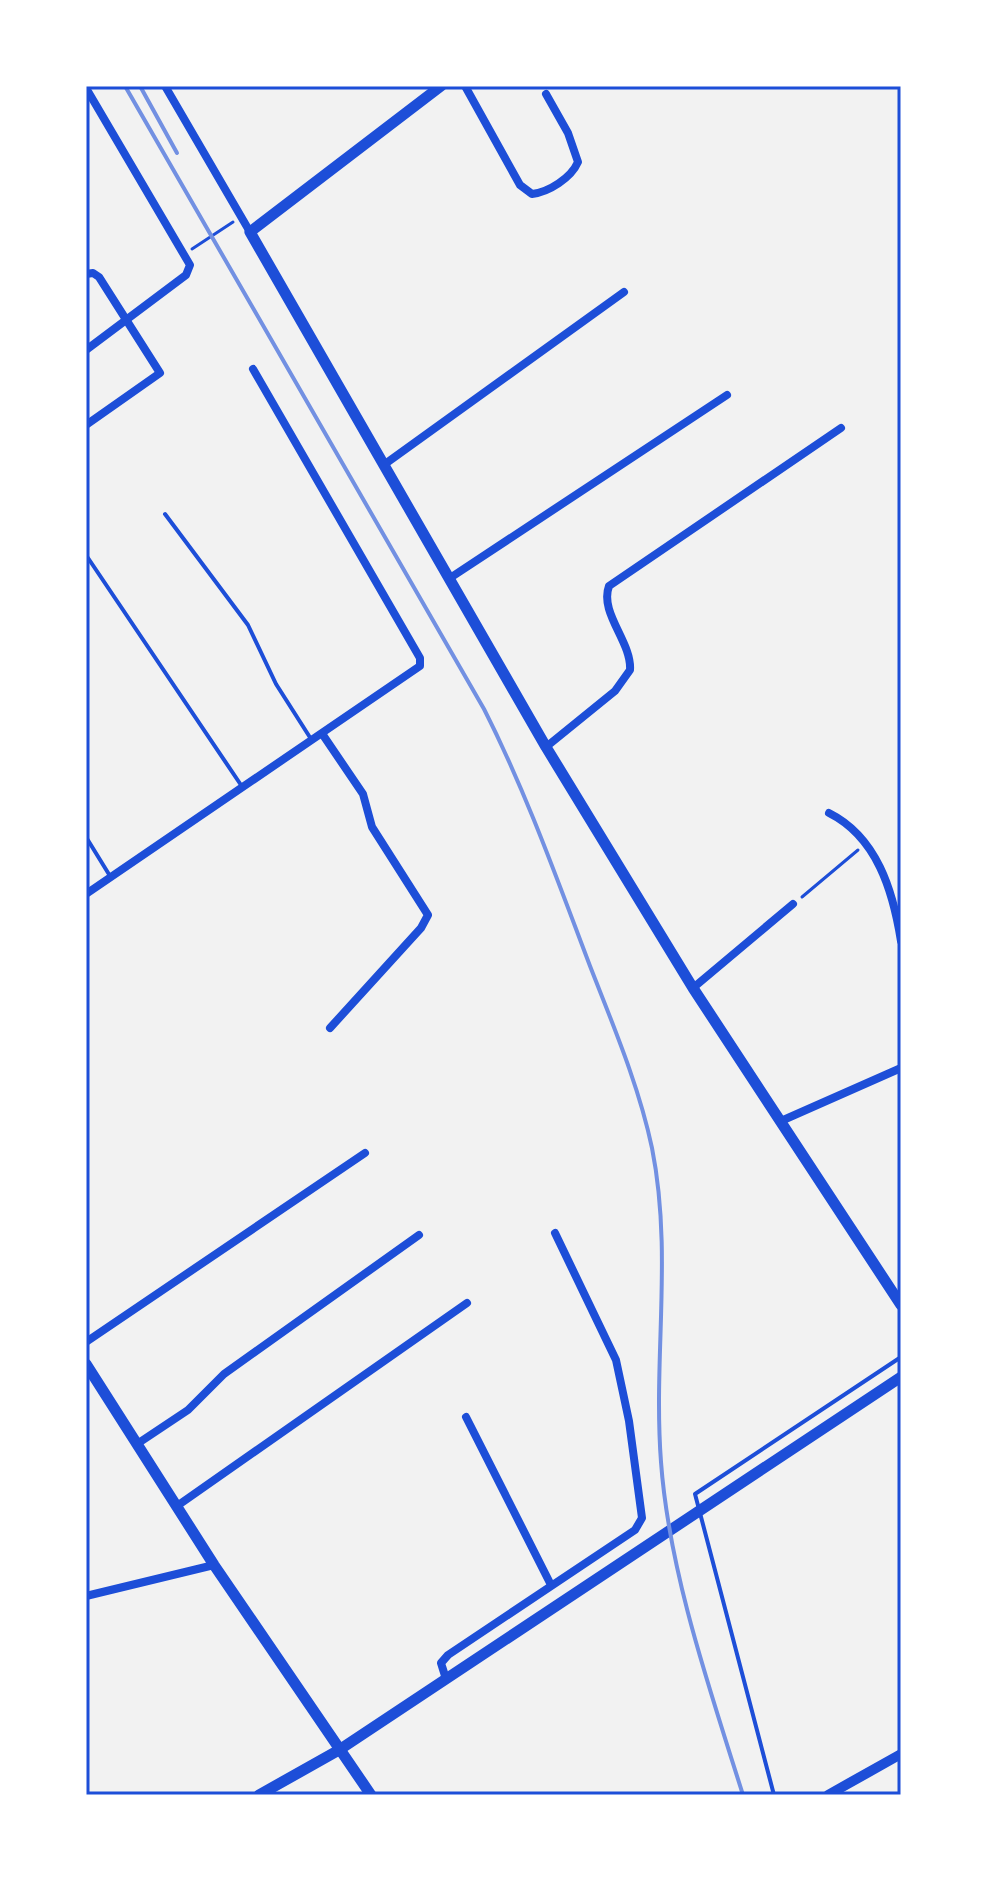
<svg xmlns="http://www.w3.org/2000/svg" width="987" height="1881" viewBox="0 0 987 1881" font-family="Barlow,sans-serif">
	<rect width="100%" height="100%" fill="#f2f2f2"/>
	<g fill="none" stroke-linecap="round" stroke-linejoin="round">
		<g stroke="#1d4ed8" stroke-width="3">
			<polyline points="192,249 233,222"/>
			<polyline points="802,897 858,850"/>
		</g>
		<g stroke="#1d4ed8" stroke-width="4">
			<polyline points="165,514 248,625 276,684 311,739"/>
			<polyline points="86,555 243,788"/>
			<polyline points="86,837 110,876"/>
			<polyline points="774,1795 695,1494 901,1357"/>
		</g>
		<g stroke="#1d4ed8" stroke-width="8">
			<polyline points="165,86 250,232"/>
			<path d="M465 86 520 185 532 194C549 192 571 178 578 162L568 133 546 94"/>
			<polyline points="86,88 190,265 186,275 86,350"/>
			<polyline points="86,274 93,273 99,277 160,373 86,425"/>
			<polyline points="385,464 624,292"/>
			<polyline points="450,578 727,395"/>
			<polyline points="323,735 363,794 372,827 428,915 421,928 330,1028"/>
			<path d="M546 747 615 691 630 670C632 642 599 613 609 586L841 428"/>
			<path d="M829 813C877 837 893 891 901 941"/>
			<polyline points="86,894 420,666 420,658 253,369"/>
			<polyline points="693,988 793,904"/>
			<polyline points="781,1121 901,1068"/>
			<polyline points="86,1342 365,1153"/>
			<polyline points="466,1417 551,1585"/>
			<polyline points="137,1444 188,1410 224,1374 419,1235"/>
			<polyline points="177,1506 467,1303"/>
			<polyline points="86,1596 214,1565"/>
			<polyline points="446,1679 441,1663 448,1655 635,1530 642,1518 629,1421 616,1360 555,1233"/>
		</g>
		<polyline stroke="#1d4ed8" stroke-width="10" points="828,1795 901,1754"/>
		<g stroke="#1d4ed8" stroke-width="11">
			<polyline points="441,86 250,232 546,747 693,988 901,1305"/>
			<polyline points="86,1364 214,1565 371,1795"/>
			<polyline points="259,1795 339,1750 901,1377"/>
		</g>
		<g stroke="#7290e2" stroke-width="4">
			<path d="M125 86 484 709C526 792 557 879 590 966 613 1025 639 1086 652 1148 673 1253 653 1357 661 1462 669 1572 710 1690 743 1795"/>
			<polyline points="140,86 177,153"/>
		</g>
	</g>
	<rect width="987" height="1881" fill="none" stroke="#ffffff" stroke-width="176"/>
	<rect x="88" y="88" width="811" height="1705" fill="none" stroke="#1d4ed8" stroke-width="3"/>
</svg>
